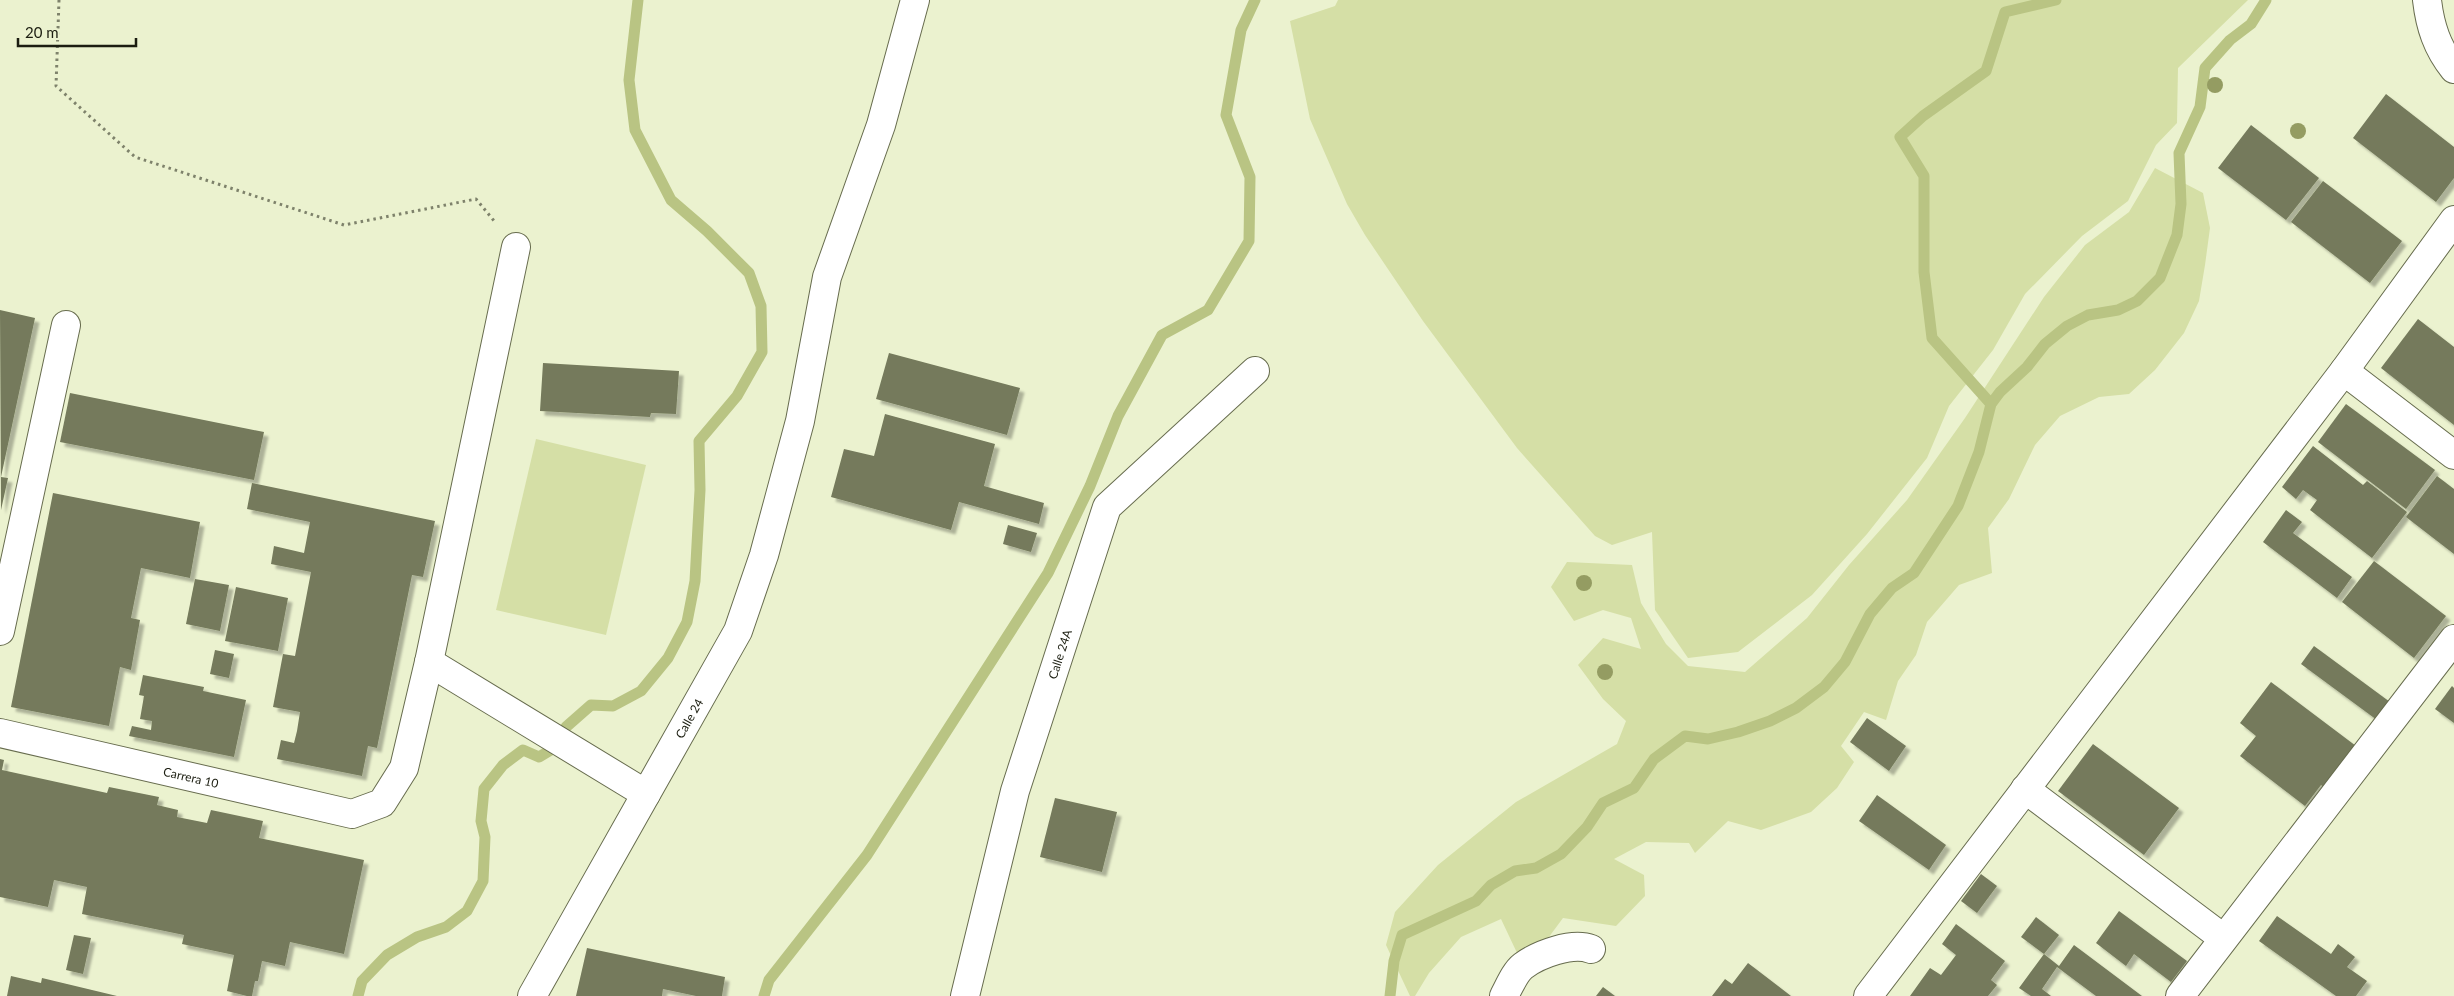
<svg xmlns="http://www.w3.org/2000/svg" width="2454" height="996" viewBox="0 0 2454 996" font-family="Lato,sans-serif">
	<defs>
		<filter id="shadow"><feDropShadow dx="4.5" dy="4.5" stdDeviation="1" flood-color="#0004"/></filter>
	</defs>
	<rect width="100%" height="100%" fill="#ebf2cf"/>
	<g fill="#d5dfa6">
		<polygon points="1338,0 2248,0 2178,68 2177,123 2156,145 2128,201 2082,236 2025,294 1993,350 1949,406 1927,458 1867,534 1812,595 1738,652 1688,658 1655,610 1652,532 1612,545 1595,536 1517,448 1423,321 1365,235 1347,204 1310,119 1290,21 1335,6"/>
		<polygon points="2155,168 2203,193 2210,228 2205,265 2199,301 2184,333 2155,370 2129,394 2099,397 2060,416 2035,445 2009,499 1988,528 1992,573 1959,585 1927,622 1916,655 1898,681 1886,720 1864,712 1841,746 1854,762 1837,788 1811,812 1761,830 1728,821 1695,853 1689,843 1646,842 1614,859 1644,875 1645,896 1616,926 1563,918 1537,953 1518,955 1501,919 1461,937 1429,973 1415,996 1410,996 1386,945 1395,912 1438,865 1516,802 1617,744 1626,721 1603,699 1578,665 1603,638 1641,649 1631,618 1603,610 1574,621 1551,587 1567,562 1632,565 1641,603 1666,644 1688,666 1745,672 1807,618 1849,565 1907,500 1965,418 2044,297 2085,245 2129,212"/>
		<polygon points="536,439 646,465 606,635 496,610"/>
	</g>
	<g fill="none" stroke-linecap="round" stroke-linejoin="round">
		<g stroke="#b9c483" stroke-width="11">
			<polyline points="1991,404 1932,338 1924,272 1924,176 1900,137 1923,116 1986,71 2005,12 2056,0"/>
			<polyline points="358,996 362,981 387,955 417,937 446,927 467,911 483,881 485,837 481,821 484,789 503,765 523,750 539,757 554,748 566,727 591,705 613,706 641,691 668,658 687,622 695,581 700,490 699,441 737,396 762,352 761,306 749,273 707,231 671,200 635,130 629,80 638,0"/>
			<polyline points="764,996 769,980 867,855 1048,573 1090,486 1118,416 1162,335 1208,310 1249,241 1250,177 1226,115 1241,30 1255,0"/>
			<polyline points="1390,996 1394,961 1402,935 1476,901 1491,885 1515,871 1536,868 1561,854 1587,827 1603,803 1634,788 1654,759 1685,736 1708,739 1738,732 1770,721 1796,708 1824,687 1845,662 1870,614 1892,588 1914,573 1958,506 1979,452 1991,404 2000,392 2027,367 2045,344 2067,326 2088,315 2118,310 2137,301 2160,278 2177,235 2181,204 2179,153 2200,107 2205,68 2230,40 2251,24 2266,0"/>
		</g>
	</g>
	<g fill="#747a5b" filter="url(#shadow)">
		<polygon points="2386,94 2454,147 2454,178 2436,202 2353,138"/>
		<polygon points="2251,125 2319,178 2286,220 2218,168"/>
		<polygon points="2323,181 2402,241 2370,283 2291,222"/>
		<polygon points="0,310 35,318 1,477 8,478 1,510"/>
		<polygon points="2418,319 2454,347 2454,425 2381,368"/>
		<polygon points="889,353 1020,388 1007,435 876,399"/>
		<polygon points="543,363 679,371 676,414 651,413 650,417 540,411"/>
		<polygon points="70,393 264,432 254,480 60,442"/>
		<polygon points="2346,404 2435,470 2406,509 2318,442"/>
		<polygon points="885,414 995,444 984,486 1044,503 1039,524 959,502 951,530 831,497 844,449 874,456"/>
		<polygon points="2313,446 2363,485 2367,481 2407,512 2372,558 2310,510 2317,500 2303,490 2296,499 2282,487"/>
		<polygon points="2437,476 2454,489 2454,554 2406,517"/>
		<polygon points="252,483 435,521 423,577 412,575 377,748 368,746 362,776 277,759 281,740 294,743 297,731 300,712 273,707 283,654 295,656 311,572 271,564 274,546 304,553 310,522 247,509"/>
		<polygon points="53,493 200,522 190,578 141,568 131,618 140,620 131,670 120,667 109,726 11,707"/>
		<polygon points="2286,510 2302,522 2293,533 2352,577 2337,598 2263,542"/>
		<polygon points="1008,525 1037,533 1031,552 1003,544"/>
		<polygon points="2374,561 2446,616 2414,658 2342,602"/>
		<polygon points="195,579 229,585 220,631 186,624"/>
		<polygon points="236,587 288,598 278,651 225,641"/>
		<polygon points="2314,646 2390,702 2377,720 2301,664"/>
		<polygon points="215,650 234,654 229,678 210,674"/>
		<polygon points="143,675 204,687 203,691 246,700 234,757 129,736 132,726 151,730 152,721 140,719 144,696 139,695"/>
		<polygon points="2271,682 2356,746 2325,788 2321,785 2305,806 2240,756 2256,736 2240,723"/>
		<polygon points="2452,686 2454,688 2454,723 2435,709"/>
		<polygon points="1867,718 1906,746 1889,771 1850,742"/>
		<polygon points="2093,744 2179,808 2144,855 2058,791"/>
		<polygon points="0,759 4,760 2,770 107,793 109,787 159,797 157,805 178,810 177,817 207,823 211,810 263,821 259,838 364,860 344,954 290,942 285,966 262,961 258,981 255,981 252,996 247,996 227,991 234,955 182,944 184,935 82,914 87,887 54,880 48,907 0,897"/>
		<polygon points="1877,795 1946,845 1929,870 1859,821"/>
		<polygon points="1055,798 1117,812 1102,872 1040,857"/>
		<polygon points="1981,874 1997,886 1977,913 1961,901"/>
		<polygon points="2119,911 2187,961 2171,982 2134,954 2126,966 2096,943"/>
		<polygon points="2277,916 2331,954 2338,944 2355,957 2347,967 2367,981 2356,996 2336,996 2259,941"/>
		<polygon points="2036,917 2059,935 2044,954 2021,937"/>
		<polygon points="1956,924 2005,961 1991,980 1997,985 1988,996 1910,996 1930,968 1941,975 1956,955 1942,944"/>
		<polygon points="74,935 91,938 83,974 66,970"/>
		<polygon points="2074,945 2142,996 2096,996 2057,967 2042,989 2051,996 2031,996 2019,988 2044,954 2059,966"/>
		<polygon points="587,948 725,977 722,996 696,996 663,989 662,996 576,996"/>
		<polygon points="1748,963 1791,996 1712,996 1725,979 1732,984"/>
		<polygon points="11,976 41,983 42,978 117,996 7,996"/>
		<polygon points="1603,987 1615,996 1596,996"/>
	</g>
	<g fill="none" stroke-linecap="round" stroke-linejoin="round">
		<g stroke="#676c4e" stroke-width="30">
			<g id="minor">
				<path d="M2427 0C2430 26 2437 48 2454 69"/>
				<polyline points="2344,371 2454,455"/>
				<polyline points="0,631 66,325"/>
				<polyline points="429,662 646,794"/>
				<path id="s1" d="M0 733 352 814 382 803 404 768 429 662 516 247"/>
				<polyline points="2025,789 2223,938"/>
				<path id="s2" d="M532 996 738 631 764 555 800 421 827 277 881 125 915 0"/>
				<path id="s3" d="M965 996 1015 791 1107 507 1255 371"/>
				<path d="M1504 996C1509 987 1515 972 1523 966 1539 954 1572 942 1591 949"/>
				<polyline points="1868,996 2344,371 2454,220"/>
				<polyline points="2180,996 2454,639"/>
			</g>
		</g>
		<polyline stroke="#7e826b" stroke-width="3" stroke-dasharray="2.5 4" stroke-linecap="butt" points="59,0 56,86 135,157 344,225 476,199 495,222"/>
		<use href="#minor" stroke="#fff" stroke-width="28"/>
	</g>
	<g fill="#949c62">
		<circle cx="2215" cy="85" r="8"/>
		<circle cx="2298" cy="131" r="8"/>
		<circle cx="1584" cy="583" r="8"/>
		<circle cx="1605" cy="672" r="8"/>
	</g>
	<g text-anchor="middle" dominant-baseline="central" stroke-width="4" stroke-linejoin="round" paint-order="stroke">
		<g font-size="12" fill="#1b1d10" stroke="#ebf2cf">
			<text stroke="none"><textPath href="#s3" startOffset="355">Calle 24A</textPath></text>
			<text stroke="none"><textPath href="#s2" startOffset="319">Calle 24</textPath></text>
			<text stroke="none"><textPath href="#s1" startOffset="196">Carrera 10</textPath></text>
		</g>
	</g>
	<path d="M18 38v8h118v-8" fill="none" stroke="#1b1d10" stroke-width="2.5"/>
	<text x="25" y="38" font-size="15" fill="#1b1d10" stroke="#ebf2cf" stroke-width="4" paint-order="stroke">20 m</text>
</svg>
